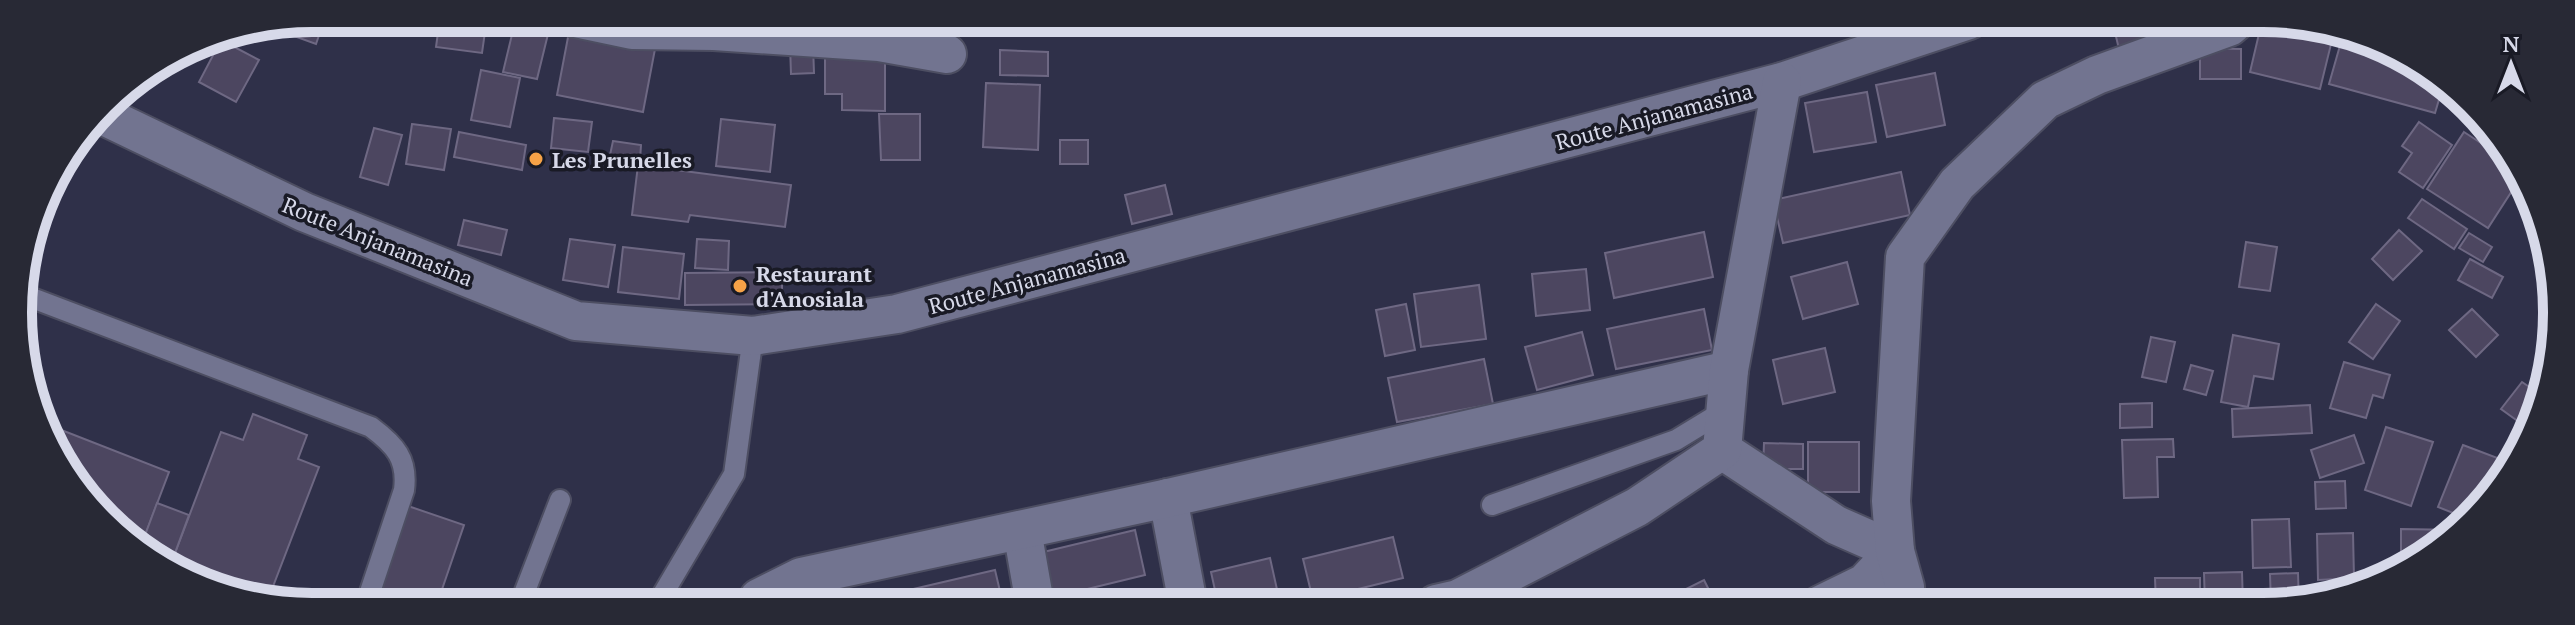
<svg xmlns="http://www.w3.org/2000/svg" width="2575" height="625" viewBox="0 0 2575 625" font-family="'PT Serif',serif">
	<rect width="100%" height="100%" fill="#2f3049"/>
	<g fill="#4c4660" stroke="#6e6883" stroke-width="2">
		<polygon points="312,18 325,18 316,44 269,27"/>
		<polygon points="440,18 487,18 482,53 436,47"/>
		<polygon points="2112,20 2168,20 2172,34 2119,49"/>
		<polygon points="2262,21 2301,21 2334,32 2320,89 2250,72"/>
		<polygon points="515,22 549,30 537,79 503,72"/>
		<polygon points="569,32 655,49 643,112 557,95"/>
		<polygon points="2343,35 2410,58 2443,86 2435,113 2329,84"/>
		<polygon points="221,40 259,60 236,102 199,82"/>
		<polygon points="790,45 813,45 814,73 791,74"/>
		<polygon points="2200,48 2241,49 2241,79 2200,79"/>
		<polygon points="1000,50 1048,52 1048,76 1000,75"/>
		<polygon points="825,57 885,57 885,111 842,110 842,94 825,94"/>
		<polygon points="481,70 520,78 510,127 471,120"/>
		<polygon points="1935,73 1945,125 1887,137 1876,85"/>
		<polygon points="986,83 1040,85 1038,150 983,147"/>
		<polygon points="1867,92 1876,142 1814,152 1805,103"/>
		<polygon points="2464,105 2486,125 2482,130 2458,112"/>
		<polygon points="879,114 920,114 920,160 881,160"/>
		<polygon points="554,118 592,122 588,152 551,148"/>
		<polygon points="721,119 775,125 770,172 716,166"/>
		<polygon points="2419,122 2452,145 2423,188 2399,172 2412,153 2402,146"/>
		<polygon points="412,124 451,129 444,170 406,164"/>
		<polygon points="374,128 402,135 388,185 360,177"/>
		<polygon points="459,132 526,145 522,170 454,157"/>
		<polygon points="2464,132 2510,162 2519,180 2488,228 2427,189"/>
		<rect x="1060" y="140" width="28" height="24"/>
		<polygon points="613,141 641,145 640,160 610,155"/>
		<polygon points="638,165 791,185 785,227 690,215 688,222 632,215"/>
		<polygon points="1901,172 1910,215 1783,243 1773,200"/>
		<polygon points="1165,185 1172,214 1132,224 1125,195"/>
		<polygon points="2422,199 2467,229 2454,249 2408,218"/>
		<polygon points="464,220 507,230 501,255 458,245"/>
		<polygon points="2399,230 2422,251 2393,280 2372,259"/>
		<polygon points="1704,232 1713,277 1614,298 1605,253"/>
		<polygon points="2469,233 2492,247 2483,262 2459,248"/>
		<polygon points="570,239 615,245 608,287 563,280"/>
		<polygon points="697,239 729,241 728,270 695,268"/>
		<polygon points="2246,242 2277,247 2270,291 2239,287"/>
		<polygon points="623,247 684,254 679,299 618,292"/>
		<polygon points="2470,259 2503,277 2492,298 2458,280"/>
		<polygon points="1847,262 1858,304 1803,319 1791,277"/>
		<polygon points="1586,269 1590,310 1536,316 1532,274"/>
		<polygon points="782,272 782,304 685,305 685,273"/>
		<polygon points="1479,285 1486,339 1421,347 1414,294"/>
		<polygon points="1406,304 1415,350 1385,356 1376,310"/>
		<polygon points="2376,304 2400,321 2373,359 2349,342"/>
		<polygon points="1704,309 1712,350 1616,369 1607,329"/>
		<polygon points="2472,309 2498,335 2476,357 2449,330"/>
		<polygon points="1582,332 1593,375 1537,390 1525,347"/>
		<polygon points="2233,335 2279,344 2273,379 2254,376 2248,407 2221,402"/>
		<polygon points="2151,337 2175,342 2166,382 2142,377"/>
		<polygon points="1825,348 1835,392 1783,404 1773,360"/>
		<polygon points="1484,359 1493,404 1397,422 1388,378"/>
		<polygon points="2344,362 2390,375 2383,398 2373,395 2366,418 2330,408"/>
		<polygon points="2191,365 2213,371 2206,395 2184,389"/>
		<polygon points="2522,382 2541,395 2530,430 2501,409"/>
		<polygon points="2152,403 2152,427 2120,428 2120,404"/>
		<polygon points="2310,405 2312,433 2233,437 2232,409"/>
		<polygon points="253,414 307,435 298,459 319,467 267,602 169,569 221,432 243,440"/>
		<polygon points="46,424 169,472 141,546 79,492"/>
		<polygon points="2386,427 2433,442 2411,506 2365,490"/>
		<polygon points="2354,435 2364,463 2320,478 2311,450"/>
		<polygon points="2173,439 2174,457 2157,457 2158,497 2124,498 2122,440"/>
		<rect x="1808" y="442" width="51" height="50"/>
		<polygon points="1764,443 1803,444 1803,469 1763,469"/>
		<polygon points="2463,445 2508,462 2502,477 2471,520 2438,507"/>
		<polygon points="2345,481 2346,508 2316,509 2315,482"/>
		<polygon points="157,503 189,515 169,569 141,546"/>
		<polygon points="408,506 464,525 437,604 405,604 378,595"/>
		<polygon points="2289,519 2291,567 2253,568 2252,520"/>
		<polygon points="2401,529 2458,530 2405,568 2401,568"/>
		<polygon points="1135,530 1145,575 1046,599 1035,554"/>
		<polygon points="2353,533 2354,578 2318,580 2317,534"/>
		<polygon points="1393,537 1403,578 1313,600 1303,559"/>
		<polygon points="1270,558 1280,603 1218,604 1211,572"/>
		<polygon points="995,570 1003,604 913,604 909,590"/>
		<polygon points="2242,572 2243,605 2205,605 2204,573"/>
		<polygon points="2298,573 2299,605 2271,605 2270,574"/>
		<polygon points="2155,578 2200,578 2200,605 2156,605"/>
		<polygon points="1704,580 1716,604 1656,604"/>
		<polygon points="878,593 881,604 829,604"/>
		<polygon points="1146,595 1148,604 1107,604"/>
	</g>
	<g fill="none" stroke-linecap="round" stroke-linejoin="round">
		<g stroke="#4d4e62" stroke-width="24">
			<g id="lane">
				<path d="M19 293 371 427C395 445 408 459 404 490L366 604"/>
				<polyline points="1492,505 1676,440 1722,412 1722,405"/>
				<polyline points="520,604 560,500"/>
				<polyline points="657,604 734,474 753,336"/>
			</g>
		</g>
		<g stroke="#4d4e62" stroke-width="42">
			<g id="street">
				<polyline points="575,18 632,30 714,31 879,42 947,54"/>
				<polyline points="100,114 304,212 576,321 753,336 897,314 1782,82 1969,20"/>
				<polyline points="1722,450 1836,525 1895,551 1865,583 1820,605"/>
				<polyline points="1168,498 1188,604"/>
				<polyline points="1022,530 1035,604"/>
				<polyline points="757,604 759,598 801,577 1168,498 1729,370"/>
				<polyline points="1436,604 1458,599 1637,507 1722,450 1729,370 1782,82"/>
				<polyline points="1902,605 1905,587 1895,551 1891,501 1905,257 1957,184 2045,100 2097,75 2229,27 2236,21"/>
			</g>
		</g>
		<use href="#lane" stroke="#727490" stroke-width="20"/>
		<use href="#street" stroke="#727490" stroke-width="38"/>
	</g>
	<g fill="#f6a247" stroke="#191a25" stroke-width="3">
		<circle cx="536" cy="159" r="8"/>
		<circle cx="740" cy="286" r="8"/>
	</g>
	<g text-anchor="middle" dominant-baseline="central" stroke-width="7" stroke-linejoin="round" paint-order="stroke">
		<g font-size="22" fill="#d7d9e9" stroke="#191a25">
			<text transform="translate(1654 116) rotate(-15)">Route Anjanamasina</text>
			<text transform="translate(378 241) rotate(22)">Route Anjanamasina</text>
			<text transform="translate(1027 280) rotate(-15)">Route Anjanamasina</text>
		</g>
		<g font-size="22" font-weight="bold" fill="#d7d9e9" stroke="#191a25" text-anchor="start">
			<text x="552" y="159">Les Prunelles</text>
			<text x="756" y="273">Restaurant<tspan x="756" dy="25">d'Anosiala</tspan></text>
		</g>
	</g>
	<path d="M0 0H2575V625H0ZM312 32H2263A280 280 0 0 1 2543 312V313A280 280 0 0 1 2263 593H312A280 280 0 0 1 32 313V312A280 280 0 0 1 312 32Z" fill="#282935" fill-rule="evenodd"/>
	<path fill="none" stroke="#d7d9e9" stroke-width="10" d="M312 32H2263A280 280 0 0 1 2543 312V313A280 280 0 0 1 2263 593H312A280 280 0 0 1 32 313V312A280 280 0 0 1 312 32Z"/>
	<g transform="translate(2511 64)" stroke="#191a25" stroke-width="6" paint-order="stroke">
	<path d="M0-6L14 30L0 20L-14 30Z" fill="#d7d9e9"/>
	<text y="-12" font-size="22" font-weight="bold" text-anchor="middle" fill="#d7d9e9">N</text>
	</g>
</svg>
